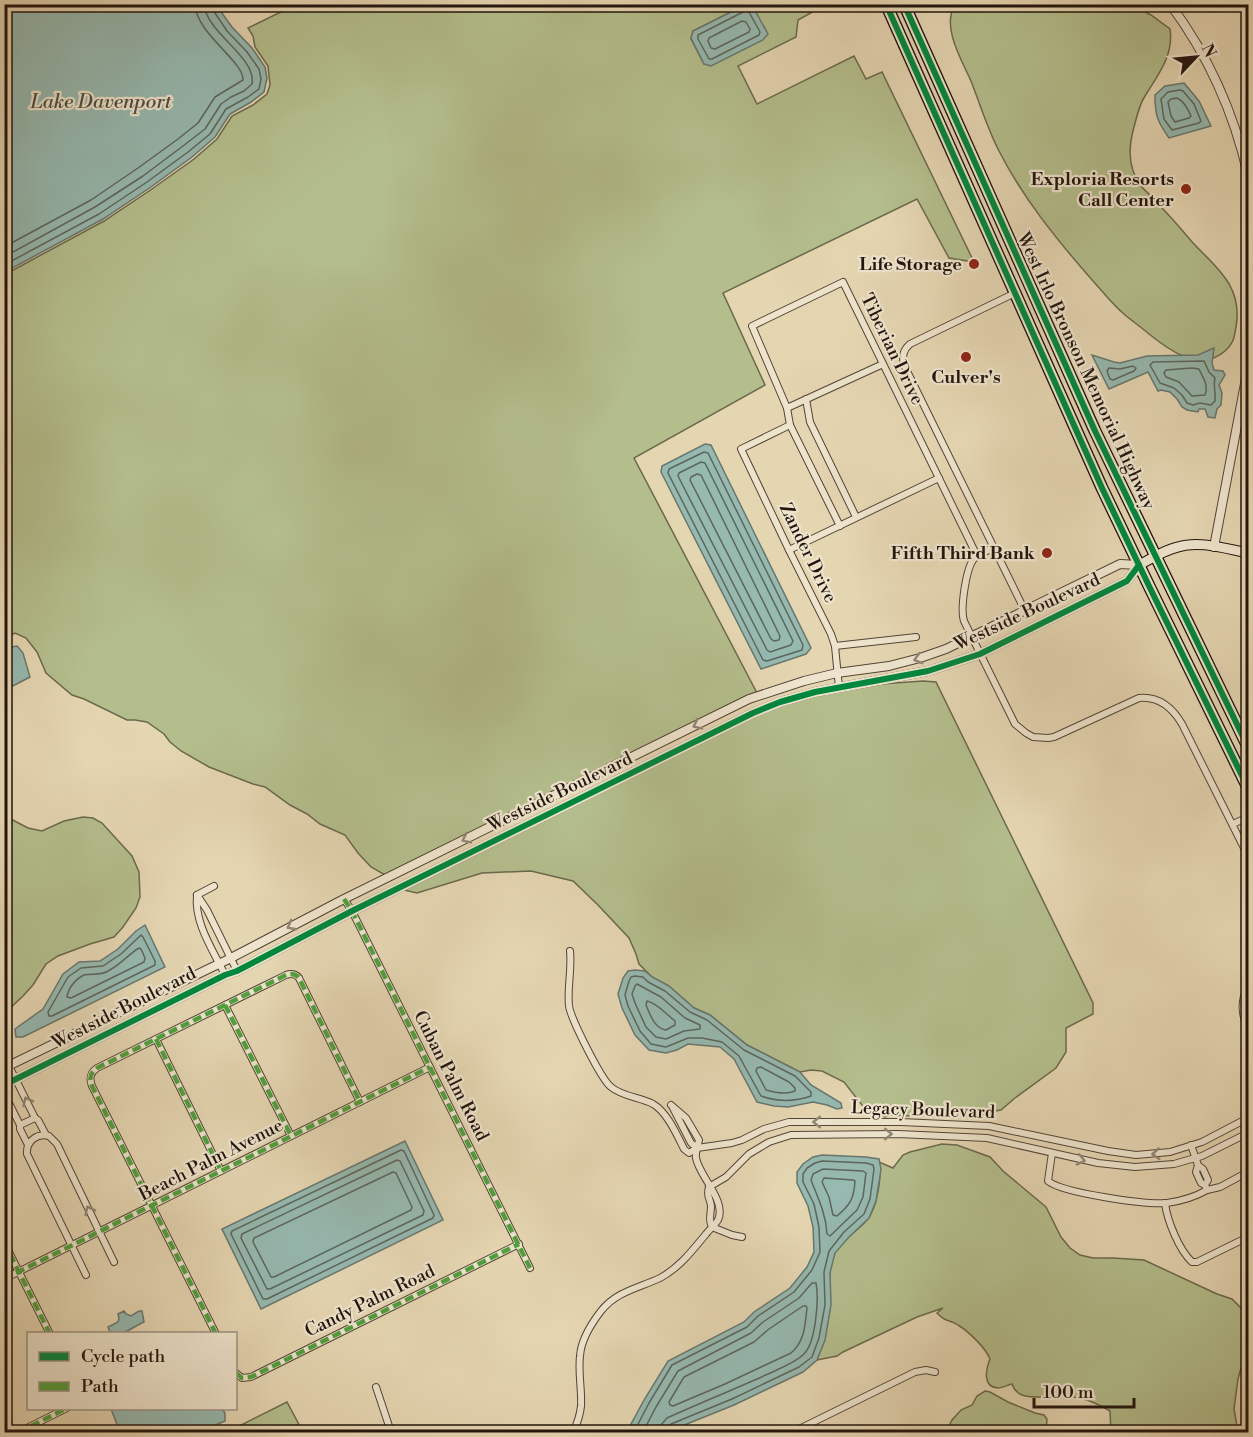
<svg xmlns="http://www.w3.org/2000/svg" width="1253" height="1437" viewBox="0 0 1253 1437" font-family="'Libre Bodoni',serif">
	<rect width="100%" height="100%" fill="#e5d6b2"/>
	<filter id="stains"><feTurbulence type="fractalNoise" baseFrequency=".00333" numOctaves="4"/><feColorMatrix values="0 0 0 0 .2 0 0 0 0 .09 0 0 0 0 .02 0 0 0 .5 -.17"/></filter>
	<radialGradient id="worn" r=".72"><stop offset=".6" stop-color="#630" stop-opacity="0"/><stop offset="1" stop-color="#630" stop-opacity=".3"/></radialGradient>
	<g fill="#b4be8d" stroke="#6b694d" stroke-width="1.5">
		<polygon points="297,4 745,5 693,31 691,39 704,64 752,5 747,5 825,5 798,20 796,37 738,66 757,104 854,56 866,79 882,72 974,262 949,258 917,199 723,293 765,385 634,458 757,693 745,697 385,875 371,867 358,853 345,835 320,824 307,814 290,805 265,787 253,784 209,767 181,751 170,742 164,734 147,722 135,720 127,720 84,699 72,695 46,673 37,652 26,638 15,633 5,638 4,275 104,221 152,189 194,159 217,139 232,116 253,105 267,94 270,85 268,66 255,47 253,36 248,28"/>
		<path d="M955 5H1132L1151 15 1170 29C1174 55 1158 75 1145 96 1139 105 1137 116 1134 127 1128 148 1127 169 1142 187 1147 193 1154 198 1159 203L1160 206C1172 218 1182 230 1193 243 1218 269 1243 287 1236 327 1234 338 1234 343 1225 351 1212 362 1199 363 1183 356 1171 351 1159 342 1149 334 1141 327 1132 321 1124 314 1113 305 1103 292 1093 281 1057 240 1022 197 998 149 987 127 980 104 971 81 962 61 941 26 955 5Z"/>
		<polygon points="923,681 936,682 1093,1003 1093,1014 1066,1028 1066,1052 1056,1068 1015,1098 1001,1110 989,1112 979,1116 969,1117 962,1115 959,1111 951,1113 906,1116 891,1115 885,1117 865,1109 844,1082 822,1071 811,1070 800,1072 747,1045 710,1015 694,1008 669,986 652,977 639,964 636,954 629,938 598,905 573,881 531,871 482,873 417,893 404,890 754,716 781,705 815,696 881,684"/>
		<polygon points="5,816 28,828 42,831 64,821 83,817 93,818 102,823 132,856 139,872 140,897 136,908 123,927 114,937 90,944 58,956 46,964 33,985 23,996 8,1010 5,1011"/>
		<path d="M942 1144 957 1145 990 1157 1003 1171 1046 1207 1061 1237 1070 1248 1080 1255 1093 1258H1113L1144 1260 1217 1294 1232 1299 1244 1311 1248 1318V1354L1242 1364 1238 1379 1234 1409 1238 1432H1111L1110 1411C1097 1403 1083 1397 1067 1396 1049 1394 1019 1405 1012 1384 1008 1385 1002 1388 998 1388 982 1387 986 1369 990 1359 986 1348 968 1331 958 1325 949 1319 946 1323 937 1313L943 1308 917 1317 843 1352 837 1356 817 1360C824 1343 828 1326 830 1307 832 1290 826 1268 835 1252 842 1239 858 1231 867 1220 877 1209 882 1176 879 1162L893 1168 903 1155 910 1152Z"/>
		<polygon points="985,1391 990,1392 1008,1402 1035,1413 1044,1415 1047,1419 1046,1432 946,1432 952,1420 961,1410 972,1405 977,1396"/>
		<polygon points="287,1402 303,1432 232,1432 235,1428"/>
	</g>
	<g fill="#96b9b0" stroke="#68776f" stroke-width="1.5">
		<polygon points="4,5 216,5 232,27 252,48 265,67 267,78 264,92 251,102 230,114 215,137 192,157 151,187 103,219 5,272"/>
		<polygon points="745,5 752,5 768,34 763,40 711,66 704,64 691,38 693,31"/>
		<path d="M1184 83 1199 101 1211 126 1169 138C1157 121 1155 115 1155 95L1165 86Z"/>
		<polygon points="1214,348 1212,363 1214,370 1223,371 1225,375 1219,385 1222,393 1221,405 1217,409 1215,418 1208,417 1205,409 1199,409 1198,412 1187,410 1182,407 1177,399 1170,392 1161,390 1158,391 1148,372 1109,389 1092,355 1114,362 1120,363 1147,356 1198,355"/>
		<polygon points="705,444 711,445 811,648 806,654 761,669 661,472 662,466"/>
		<polygon points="17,646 23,653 30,677 5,690 5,648"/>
		<polygon points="145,925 165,967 23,1037 16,1037 15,1029 43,1009 63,974 79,962 100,961 118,949 136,931"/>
		<polygon points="635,970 645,971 652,977 669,986 694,1008 710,1015 747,1045 800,1072 811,1085 841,1103 842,1108 837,1109 827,1105 813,1102 788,1107 774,1106 757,1102 734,1059 720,1047 688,1044 677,1050 666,1053 649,1050 635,1035 622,1008 618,994 623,978 628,971"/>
		<polygon points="405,1141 443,1220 261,1309 222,1229"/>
		<polygon points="822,1155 866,1157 879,1159 881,1169 876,1201 869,1218 849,1237 835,1253 830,1273 831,1305 825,1340 817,1360 803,1372 734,1405 667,1432 629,1432 630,1426 644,1400 668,1361 744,1322 754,1312 790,1288 807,1267 814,1252 813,1227 808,1206 797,1183 797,1172 803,1164 813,1157"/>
		<path d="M124 1311 126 1314 131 1316 139 1311H142L144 1322C132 1327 124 1337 110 1332L108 1327 118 1322 119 1318 118 1314Z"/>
		<polygon points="111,1409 222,1409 225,1413 225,1421 199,1432 120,1432"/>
	</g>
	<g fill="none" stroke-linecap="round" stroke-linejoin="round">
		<g stroke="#5c665e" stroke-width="1.5">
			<polygon points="745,11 749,12 760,32 759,35 712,59 709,59 698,39 698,35"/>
			<polygon points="742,21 746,22 750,29 749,32 715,49 711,48 708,41 709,38"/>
			<polygon points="1180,90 1183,91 1194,104 1201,121 1199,123 1172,130 1164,119 1161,99 1168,92"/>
			<path d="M1177 98C1184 101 1188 109 1191 116L1189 118 1175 122 1171 116 1168 102 1171 99Z"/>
			<path d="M4 247 91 200 138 168 178 139 198 123 215 97 243 80C244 61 196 34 195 4"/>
			<path d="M4 257 95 207 143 176 183 146 205 129 221 104 231 97 244 91 252 84C257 57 206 33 204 4"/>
			<polyline points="4,265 99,214 147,182 188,152 210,134 226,109 248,97 259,89 261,79 259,69 247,52 227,31 213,10 212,4"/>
			<path d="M1204 361 1209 372 1215 378C1213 387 1216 393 1215 401L1211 405 1200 403 1193 405 1187 403 1182 395 1174 388 1160 383 1150 365 1153 362Z"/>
			<polygon points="1133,366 1136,368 1134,371 1113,380 1110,379 1107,371 1109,368 1120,369"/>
			<path d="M1192 368 1199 369C1203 378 1209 385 1205 395L1192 396 1179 382 1166 377 1164 373 1166 370Z"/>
			<polygon points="704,452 708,453 803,645 802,650 767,661 763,660 668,473 669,469"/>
			<polygon points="701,462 705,463 793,641 791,645 770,652 767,650 678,476 679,473"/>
			<polygon points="697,474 701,475 780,636 779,640 774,641 771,639 690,480 691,477"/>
			<polygon points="141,935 143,937 155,961 155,965 52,1016 49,1016 48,1012 68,977 81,968 103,966 121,954"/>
			<path d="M139 948 141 949 145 958 144 962 71 998 67 997C68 989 75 979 84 975 92 973 100 976 108 971 120 965 129 954 139 948Z"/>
			<path d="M635 976 643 977 648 982 665 991 690 1012 707 1020 744 1050 795 1076 811 1092V1096C794 1102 778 1102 761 1096L739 1056 722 1042 702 1038H688L666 1047 651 1044 640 1031 628 1006 625 995 629 981 631 977Z"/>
			<polygon points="637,984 661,997 685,1018 700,1025 700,1029 684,1031 666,1039 656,1037 646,1027 635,1003 632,994 635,986"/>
			<path d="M647 1001C657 1003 666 1014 675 1021V1025L666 1030C654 1028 650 1014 646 1005Z"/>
			<path d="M761 1067 789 1082 795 1088V1091C786 1095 776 1093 766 1090L756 1071 757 1068Z"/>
			<polygon points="401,1150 404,1151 434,1215 433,1218 267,1299 263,1299 231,1234 232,1231"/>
			<polygon points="397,1160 400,1161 424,1211 423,1215 270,1289 267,1289 241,1238 242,1234"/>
			<path d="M823 1169 863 1171 866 1173 863 1197 857 1210 830 1236 827 1234C826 1214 818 1198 811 1180L813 1174Z"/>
			<polygon points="393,1172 396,1173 412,1207 411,1210 274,1277 271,1277 253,1242 254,1238"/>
			<path d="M824 1178 853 1180 855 1181C854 1199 850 1205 837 1216L833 1215 829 1197 822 1182Z"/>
			<path d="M803 1306H806L807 1308C805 1325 805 1341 791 1353L725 1384 673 1406 670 1405 669 1402 684 1377 754 1342 769 1329Z"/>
			<polyline points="636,1432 636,1428 649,1403 672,1365 747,1327 758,1316 794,1292 812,1270 820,1252 819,1227 814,1204 803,1182 803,1174 807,1168 815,1163 822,1161 866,1163 873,1165 874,1169 870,1199 864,1214 844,1232 829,1251 824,1272 825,1305 819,1338 812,1357 799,1367 732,1399 671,1424 668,1428 667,1432"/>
			<path d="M643 1432 656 1407 678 1371 751 1333 763 1322 799 1298 812 1283H816C819 1298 816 1342 804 1354 795 1363 780 1368 768 1374 735 1389 700 1403 667 1418L661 1425 660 1432"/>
		</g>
		<g stroke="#534436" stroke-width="8">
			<g id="minor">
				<path d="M1015 293 910 344C903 350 902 356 904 365L1025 611"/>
				<polyline points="806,399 810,422 856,517"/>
				<polyline points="787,408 883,364"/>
				<polyline points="790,425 741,449 789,550 831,634 835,646 916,637"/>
				<polyline points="840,526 790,425 787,408 752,326 843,282 977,556"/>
				<path d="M993 548C987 551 978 554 973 560 966 570 960 609 964 621L1015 724 1026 733 1033 737 1048 738 1054 737 1139 698C1159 696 1172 707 1182 724L1248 856"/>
				<polyline points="789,550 939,478"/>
				<polyline points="835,646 839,688"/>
				<polyline points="1233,824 1248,817"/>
				<polyline points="197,895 207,910 237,971"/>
				<path d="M197 895C194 923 213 950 225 975"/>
				<polyline points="197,895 214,886"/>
				<polyline points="344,899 352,911 530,1268"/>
				<path d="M570 951C572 970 567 988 569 1006 571 1019 601 1079 611 1087 623 1097 640 1097 653 1104 667 1112 677 1135 684 1149L689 1153 697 1148 732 1143 742 1140 764 1129 789 1122H901L989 1126 1108 1151 1136 1155 1170 1152 1202 1142 1248 1118"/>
				<path d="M1248 987C1240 1001 1241 1014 1248 1029"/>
				<polyline points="225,1005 291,1136"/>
				<polyline points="156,1039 221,1171"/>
				<polyline points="9,1066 35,1118 38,1120 46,1135"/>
				<polyline points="4,1093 20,1125 20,1129 28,1145"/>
				<polyline points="673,1108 691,1143 697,1148"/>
				<polyline points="20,1125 35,1118"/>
				<polyline points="1191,1145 1198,1165 1196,1172 1201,1183 1205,1185 1208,1180 1203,1169 1198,1165"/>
				<path d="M1052 1153 1048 1181C1062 1193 1147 1205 1167 1203 1181 1201 1195 1197 1207 1190L1205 1185"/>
				<polyline points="709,1187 726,1177 749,1154 769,1142 791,1135 898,1134 987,1138 1098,1163 1135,1167 1174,1164 1202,1156 1248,1133"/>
				<path d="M709 1187C706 1197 710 1197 711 1206 711 1215 708 1219 712 1227"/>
				<polyline points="1207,1190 1220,1187 1248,1172"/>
				<path d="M1165 1203C1167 1220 1179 1250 1192 1262H1197L1248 1237"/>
				<polyline points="712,1227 732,1235 742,1237"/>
				<polyline points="4,1242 50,1334"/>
				<path d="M86 1275 27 1154C26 1141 37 1133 49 1136L57 1144 114 1262"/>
				<polyline points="4,1279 430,1067"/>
				<path d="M216 1334 92 1086C89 1078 90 1073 97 1068L286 975C291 973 296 974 299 978L360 1102"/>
				<polyline points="236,1373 242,1378 251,1377 519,1244"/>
				<polyline points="376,1387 391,1432"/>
				<polyline points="4,1416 13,1432"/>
				<polyline points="19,1432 67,1408"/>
				<path d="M573 1432C577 1424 580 1416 581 1406 582 1390 578 1373 580 1356 581 1340 591 1324 601 1311 617 1291 639 1288 660 1278 679 1268 692 1251 706 1234 709 1230 715 1225 718 1220 727 1201 699 1176 696 1158 695 1153 698 1145 699 1140L686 1118 671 1105"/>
				<polyline points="793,1432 915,1372 926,1370 935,1372"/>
			</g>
		</g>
		<g stroke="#534436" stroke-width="10">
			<g id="tertiary">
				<path d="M1170 4C1208 55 1234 113 1248 175"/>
				<polyline points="1214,547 1248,368"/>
				<polyline points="4,1068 231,958 344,899 749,699 804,681 837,673 889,666 920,658 946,649 1120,564 1139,565"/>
				<polyline points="4,1085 225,975 237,971 352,911 753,713 780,702 815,692 928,671 980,654 1127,581 1139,565"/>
			</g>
		</g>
		<g stroke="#22140d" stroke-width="11">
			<path id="secondary" d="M1139 565C1151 559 1164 550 1178 547 1200 540 1226 549 1248 553"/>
		</g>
		<g stroke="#22140d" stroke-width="13">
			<g id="trunk">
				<polyline points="886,4 1102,488 1150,588 1248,788"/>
				<polyline points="904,4 1095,431 1248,747"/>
			</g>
		</g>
		<use href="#minor" stroke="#eee4cd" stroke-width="6"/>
		<use href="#tertiary" stroke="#eee4cd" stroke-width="8"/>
		<use href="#secondary" stroke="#eee4cd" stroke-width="9"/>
		<use href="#trunk" stroke="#e5d6b2" stroke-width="10"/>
		<g stroke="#50a03e" stroke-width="4.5" stroke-dasharray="9 4.5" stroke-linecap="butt">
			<polyline points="344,899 352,911 530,1268"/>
			<polyline points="225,1005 291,1136"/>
			<polyline points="156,1039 221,1171"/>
			<polyline points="4,1242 50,1334"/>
			<polyline points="4,1279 430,1067"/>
			<path d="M216 1334 92 1086C89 1078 90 1073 97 1068L286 975C291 973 296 974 299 978L360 1102"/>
			<polyline points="236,1373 242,1378 251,1377 519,1244"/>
			<polyline points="4,1416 13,1432"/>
			<polyline points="19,1432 67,1408"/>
		</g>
		<g stroke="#eee4cd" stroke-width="10">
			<g id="cycleway">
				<polyline points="886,4 1102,488 1150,588 1248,788"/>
				<polyline points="904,4 1095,431 1248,747"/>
				<polyline points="4,1085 225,975 237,971 352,911 753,713 780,702 815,692 928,671 980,654 1127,581 1139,565"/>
			</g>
		</g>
		<use href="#cycleway" stroke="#00873e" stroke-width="6"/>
	</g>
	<defs><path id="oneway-chevron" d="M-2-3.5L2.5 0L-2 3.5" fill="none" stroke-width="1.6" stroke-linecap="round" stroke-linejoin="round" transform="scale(1.5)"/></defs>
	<g stroke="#928677">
		<use href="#oneway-chevron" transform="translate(918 659) rotate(164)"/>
		<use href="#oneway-chevron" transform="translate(697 725) rotate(154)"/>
		<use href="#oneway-chevron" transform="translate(466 839) rotate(154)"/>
		<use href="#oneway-chevron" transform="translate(291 926) rotate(152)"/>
		<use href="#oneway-chevron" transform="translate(27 1101) rotate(-116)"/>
		<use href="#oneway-chevron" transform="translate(817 1122) rotate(180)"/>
		<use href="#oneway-chevron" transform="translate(888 1134)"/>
		<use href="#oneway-chevron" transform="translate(1156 1154) rotate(176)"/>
		<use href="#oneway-chevron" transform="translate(1081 1160) rotate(13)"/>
		<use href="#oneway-chevron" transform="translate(89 1210) rotate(-116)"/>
	</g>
	<g fill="#8f2418" stroke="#eee4cd" stroke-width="2">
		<circle cx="1186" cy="189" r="6"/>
		<circle cx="974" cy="264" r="6"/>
		<circle cx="966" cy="357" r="6"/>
		<circle cx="1047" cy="553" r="6"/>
	</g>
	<g text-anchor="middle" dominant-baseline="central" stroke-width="4.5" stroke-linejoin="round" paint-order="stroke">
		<g font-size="18" font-weight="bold" fill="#22140d" stroke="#eee4cd" text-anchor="end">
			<text x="1174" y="179">Exploria Resorts<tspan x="1174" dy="21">Call Center</tspan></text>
			<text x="962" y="264">Life Storage</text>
			<text x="966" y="377" text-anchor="middle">Culver's</text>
			<text x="1035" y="553">Fifth Third Bank</text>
		</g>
		<g font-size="18" fill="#22140d" stroke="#eee4cd">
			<text transform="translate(892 349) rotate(64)">Tiberian Drive</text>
			<text transform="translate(1086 371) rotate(65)">West Irlo Bronson Memorial Highway</text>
			<text transform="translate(808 553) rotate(64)">Zander Drive</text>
			<text transform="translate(1027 612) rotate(-25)">Westside Boulevard</text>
			<text transform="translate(560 792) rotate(-26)">Westside Boulevard</text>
			<text transform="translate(124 1008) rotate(-27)">Westside Boulevard</text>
			<text transform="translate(451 1076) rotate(63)">Cuban Palm Road</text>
			<text transform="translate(923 1110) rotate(2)">Legacy Boulevard</text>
			<text transform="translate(211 1160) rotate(-27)">Beach Palm Avenue</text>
			<text transform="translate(370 1301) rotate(-26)">Candy Palm Road</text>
		</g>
		<g font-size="20" font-style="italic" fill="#4b4e46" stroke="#eee4cd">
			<text x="101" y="102">Lake Davenport</text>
		</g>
	</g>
	<rect width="1253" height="1437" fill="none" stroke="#e5d6b2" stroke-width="24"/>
	<rect x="6" y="6" width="1241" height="1425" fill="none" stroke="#22140d" stroke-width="3"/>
	<rect x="12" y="12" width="1229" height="1413" fill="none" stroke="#22140d" stroke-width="1.5"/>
	<rect x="27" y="1332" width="210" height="78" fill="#eee4cd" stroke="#9c9180" stroke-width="1.5"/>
	<rect x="39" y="1352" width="30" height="9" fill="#00873e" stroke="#9c9180" stroke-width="1.5"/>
	<text x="81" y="1362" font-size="18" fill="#22140d">Cycle path</text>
	<rect x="39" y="1382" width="30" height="9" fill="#50a03e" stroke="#9c9180" stroke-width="1.5"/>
	<text x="81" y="1392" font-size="18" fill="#22140d">Path</text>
	<g transform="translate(1196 57) rotate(64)" stroke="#eee4cd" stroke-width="4.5" paint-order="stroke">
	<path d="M0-4.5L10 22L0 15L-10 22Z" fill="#22140d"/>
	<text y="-9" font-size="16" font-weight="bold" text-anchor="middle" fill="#22140d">N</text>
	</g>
	<path d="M1034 1398v9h100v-9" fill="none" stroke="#22140d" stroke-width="3"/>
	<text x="1043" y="1398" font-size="18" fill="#22140d" stroke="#eee4cd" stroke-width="4.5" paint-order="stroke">100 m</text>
	<rect width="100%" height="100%" filter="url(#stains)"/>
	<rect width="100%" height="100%" fill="url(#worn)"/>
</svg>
